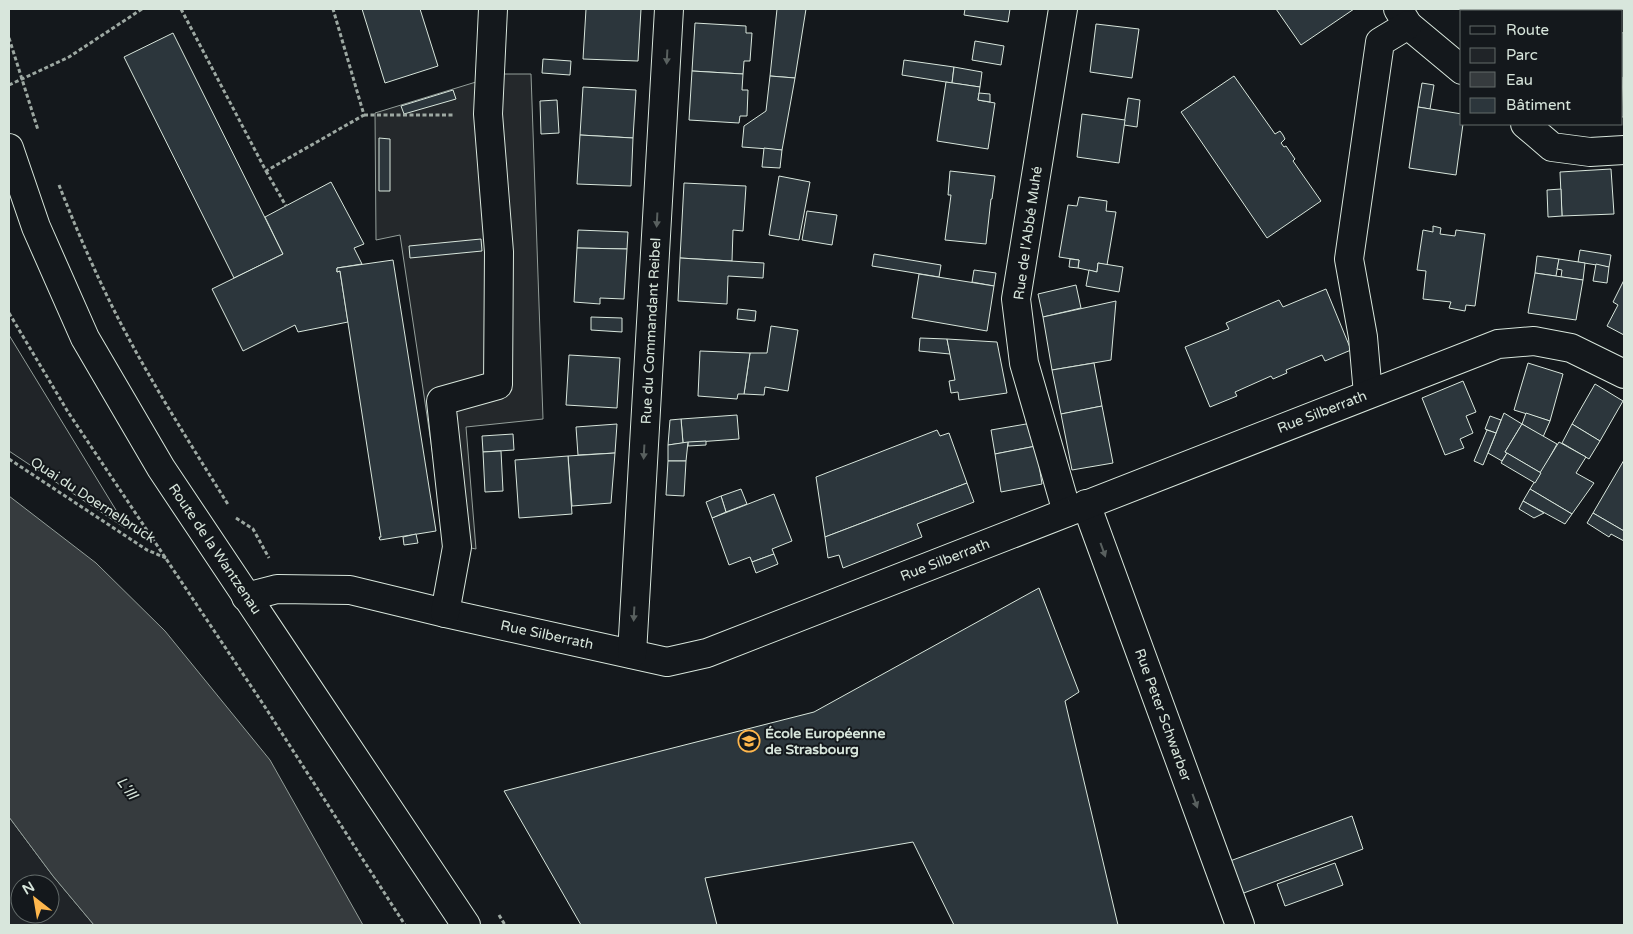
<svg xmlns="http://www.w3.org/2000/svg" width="1633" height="934" viewBox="0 0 1633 934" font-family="'Varela Round',sans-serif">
	<rect width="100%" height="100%" fill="#14181c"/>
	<g fill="#202428" stroke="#939e99" fill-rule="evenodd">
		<polygon points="9,335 119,515 125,528 9,451"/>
		<path d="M9 817 53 876 94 925H9ZM20 884H50V914H20Z"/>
	</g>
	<polygon fill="#24282b" stroke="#939e99" points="502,74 531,74 543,419 466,427 476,549 446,543 400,235 376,240 375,113"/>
	<polygon fill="#363b3e" stroke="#939e99" points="9,496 96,563 165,631 270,760 363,925 94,925 53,876 9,817"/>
	<g fill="#2c363c" stroke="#d8e6dc">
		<polygon points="362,9 420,9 438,66 385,83"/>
		<polygon points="586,9 641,9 638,61 583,59"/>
		<polygon points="777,9 806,9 795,78 770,76"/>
		<polygon points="965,9 1010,9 1008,22 964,15"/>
		<polygon points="1276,9 1354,9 1301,45"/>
		<polygon points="1544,9 1569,9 1571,11 1545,11"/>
		<polygon points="695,23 746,26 746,33 752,33 750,61 744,61 743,74 692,71"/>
		<polygon points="1096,24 1139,29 1132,78 1090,72"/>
		<polygon points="1624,32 1624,100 1622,76 1622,33"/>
		<polygon points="173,33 283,254 234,278 124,57"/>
		<polygon points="975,41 1004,46 1001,65 972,60"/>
		<polygon points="543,59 571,61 570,75 542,73"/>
		<polygon points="904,60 954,67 952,83 902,75"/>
		<polygon points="954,67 982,72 980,87 952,83"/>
		<polygon points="692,71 743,74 742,90 748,90 747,116 740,116 739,123 689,120"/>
		<polygon points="770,76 795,78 782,150 742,147 744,126 766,111"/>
		<polygon points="1234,76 1275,134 1280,131 1283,135 1285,139 1281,143 1284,147 1286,146 1295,159 1293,161 1321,201 1267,238 1181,112"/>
		<polygon points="1622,77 1624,117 1622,117"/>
		<polygon points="946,82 980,87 978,100 995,103 988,149 937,141"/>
		<polygon points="1422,83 1434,85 1430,109 1418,107"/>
		<polygon points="583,87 636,90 633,138 580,135"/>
		<polygon points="453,90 456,99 404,114 401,106"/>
		<polygon points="979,93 990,94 990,102 978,100"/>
		<polygon points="1128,98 1140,100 1137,127 1124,125"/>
		<polygon points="557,100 559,133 541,134 540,101"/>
		<polygon points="1418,107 1462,114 1462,124 1463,124 1456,175 1409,168"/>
		<polygon points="1082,114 1125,120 1119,163 1077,157"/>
		<polygon points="580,135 633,138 631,186 577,184"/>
		<polygon points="379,138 390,139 390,191 379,191"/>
		<polygon points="764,148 782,150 780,168 762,167"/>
		<polygon points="1611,169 1614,214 1562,216 1560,172"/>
		<polygon points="950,171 995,176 992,199 991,199 986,244 945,240 951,195 948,195"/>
		<polygon points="779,176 810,182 799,240 769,235"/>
		<polygon points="331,182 364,244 354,248 362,264 337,268 337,272 340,271 348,322 298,332 295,325 243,351 212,289 283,254 265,217"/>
		<polygon points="684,183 746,186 743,231 733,230 732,261 680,258"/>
		<polygon points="1561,189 1562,216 1548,217 1547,190"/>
		<polygon points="1079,197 1107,201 1106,211 1116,212 1107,265 1098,263 1097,272 1078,268 1079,260 1059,257 1068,205 1077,206"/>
		<polygon points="807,211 837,215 832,245 802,240"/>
		<polygon points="1433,226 1441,228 1440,234 1455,236 1456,230 1485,234 1475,306 1466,305 1465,311 1449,308 1451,302 1423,299 1426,271 1417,270 1423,230 1433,232"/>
		<polygon points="578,230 628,232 627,249 577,248"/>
		<polygon points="481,239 482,251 410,258 409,246"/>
		<polygon points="577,248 627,249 624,299 600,298 600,304 574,302"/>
		<polygon points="1580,250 1611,255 1609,267 1578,262"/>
		<polygon points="874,254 941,265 939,277 872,266"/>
		<polygon points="1537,256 1559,259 1556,276 1535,273"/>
		<polygon points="680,258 764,263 763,278 728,276 727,304 678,301"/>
		<polygon points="1070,259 1079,260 1078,268 1069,267"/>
		<polygon points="1559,259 1585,263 1583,280 1561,277 1562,270 1557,269"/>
		<polygon points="393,260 436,531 380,540 379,537 381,537 340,271 337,272 337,268"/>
		<polygon points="1098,263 1123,267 1119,292 1086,286 1089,270 1097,272"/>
		<polygon points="1596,264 1609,267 1607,283 1593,281"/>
		<polygon points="974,270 996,273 994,286 972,282"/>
		<polygon points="1535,273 1583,280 1576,320 1528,313"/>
		<polygon points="919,274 994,286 987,331 912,318"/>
		<polygon points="1624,280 1624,335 1607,326 1618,305 1613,302"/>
		<polygon points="1076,285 1081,308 1043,317 1038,294"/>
		<polygon points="1326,289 1351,350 1325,361 1322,355 1286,370 1287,373 1273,379 1271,376 1235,392 1237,396 1210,407 1185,347 1229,329 1226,323 1279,300 1283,307"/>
		<polygon points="1116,301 1111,360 1052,370 1043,317"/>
		<polygon points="738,309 756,311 755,321 737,319"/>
		<polygon points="591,317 622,318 622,332 591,330"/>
		<polygon points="771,326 798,330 788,391 765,387 764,395 744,394 750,353 767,353"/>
		<polygon points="920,338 947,339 950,354 919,351"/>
		<polygon points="947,339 997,342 1007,393 959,400 958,392 951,393 949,381 955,380"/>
		<polygon points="700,351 750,353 744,394 738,394 737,399 698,396"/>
		<polygon points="569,355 620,358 617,408 566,405"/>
		<polygon points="1094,363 1102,406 1061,414 1052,370"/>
		<polygon points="1528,363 1563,374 1550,421 1514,410"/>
		<polygon points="1463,381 1476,412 1466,416 1473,433 1460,439 1464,448 1445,455 1422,398"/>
		<polygon points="1595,384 1623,401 1600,441 1572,424"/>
		<polygon points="1102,406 1113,463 1072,470 1061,414"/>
		<polygon points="1504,413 1522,424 1505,452 1507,453 1502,461 1488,453"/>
		<polygon points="1526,413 1550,421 1543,437 1522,424"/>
		<polygon points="737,415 739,439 683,443 681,419"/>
		<polygon points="1490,416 1501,420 1496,433 1485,429"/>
		<polygon points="681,419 683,443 668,445 670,420"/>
		<polygon points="1032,423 1036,446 995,454 991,430"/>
		<polygon points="617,424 615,453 578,455 576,427"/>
		<polygon points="1522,424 1557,444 1541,473 1505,452"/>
		<polygon points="1572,424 1600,441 1589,459 1562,443"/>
		<polygon points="937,430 940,436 949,433 967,483 825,537 816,477"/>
		<polygon points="1487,430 1496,433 1483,465 1474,461"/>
		<polygon points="513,434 514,450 483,452 482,436"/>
		<polygon points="706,441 706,445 688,446 688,442"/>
		<polygon points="688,442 686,461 668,461 668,445"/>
		<polygon points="1559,442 1586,457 1576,473 1594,483 1572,514 1530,489"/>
		<polygon points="1036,446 1042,484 1001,492 995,454"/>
		<polygon points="501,451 503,491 485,492 483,452"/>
		<polygon points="615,453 611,503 572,506 568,456"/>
		<polygon points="1507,453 1541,473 1535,483 1501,463"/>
		<polygon points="568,456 572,514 519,518 515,460"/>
		<polygon points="1624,460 1624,531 1593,513"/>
		<polygon points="668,461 686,461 684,496 666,495"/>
		<polygon points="967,483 974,502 917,524 922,537 843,568 839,555 828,558 825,537"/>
		<polygon points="741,489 747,504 726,512 721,496"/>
		<polygon points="1530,489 1572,514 1565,524 1523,501"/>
		<polygon points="774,494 792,541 772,549 774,554 752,562 750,557 729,565 712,518"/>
		<polygon points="721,496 726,512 712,518 706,502"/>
		<polygon points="1523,501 1544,513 1534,518 1519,509"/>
		<polygon points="1593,513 1624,531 1624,541 1611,534 1609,537 1587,523"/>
		<polygon points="416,534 418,543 404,545 403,537"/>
		<polygon points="774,554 778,564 756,573 752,562"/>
		<polygon points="1039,588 1079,692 1065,701 1118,925 954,925 913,842 705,878 717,925 581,925 504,791 814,712"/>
		<polygon points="1352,816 1363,849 1241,894 1230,861"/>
		<polygon points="1335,863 1343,885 1285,906 1277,884"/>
	</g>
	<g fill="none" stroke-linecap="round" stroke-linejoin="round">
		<g stroke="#d8e6dc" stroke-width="30">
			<g id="minor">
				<polyline points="1063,9 1016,299 1024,363 1067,512"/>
				<polyline points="1398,9 1408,25 1462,70"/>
				<polyline points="1525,124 1552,147 1590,152 1624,150"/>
				<polyline points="9,148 36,227 85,338 161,468 466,925"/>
				<polyline points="1368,394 1363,337 1349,259 1380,42 1408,25"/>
				<polyline points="1086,504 1240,925"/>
				<polyline points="246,597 277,589 350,590 445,613 667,662 707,653 1498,344 1534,341 1571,348 1624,374"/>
				<polyline points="445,613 457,547 441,401 498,385 499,252 488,114 493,9"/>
				<polyline points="632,654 669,9"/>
			</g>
		</g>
		<g stroke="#9da8a2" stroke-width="3" stroke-dasharray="4 2.5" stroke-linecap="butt">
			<polyline points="181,9 266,171 364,115 333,9"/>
			<polyline points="9,38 38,130"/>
			<polyline points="9,85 69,57 142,9"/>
			<polyline points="364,115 455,115"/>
			<polyline points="266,171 286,206"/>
			<path d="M59 185C77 231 97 277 119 320 152 384 191 445 229 506"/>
			<polyline points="9,313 68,412 265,707 405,925"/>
			<polyline points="9,459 147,550 166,558"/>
			<polyline points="236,518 253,529 269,558"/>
			<polyline points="499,915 505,925"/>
		</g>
		<use href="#minor" stroke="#14181c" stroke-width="28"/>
	</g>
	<defs><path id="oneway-solid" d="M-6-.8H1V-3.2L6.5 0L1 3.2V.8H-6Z" transform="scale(1.25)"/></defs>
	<g fill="#59605f">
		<use href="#oneway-solid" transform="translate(667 57) rotate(93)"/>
		<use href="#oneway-solid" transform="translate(657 220) rotate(93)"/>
		<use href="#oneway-solid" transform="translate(644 452) rotate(93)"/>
		<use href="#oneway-solid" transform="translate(1103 550) rotate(70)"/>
		<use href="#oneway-solid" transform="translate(634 614) rotate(93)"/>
		<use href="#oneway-solid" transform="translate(1195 801) rotate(70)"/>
	</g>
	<defs>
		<g id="university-ring" transform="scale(1.125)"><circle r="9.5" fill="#14181c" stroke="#ffb74d" stroke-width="1.5"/><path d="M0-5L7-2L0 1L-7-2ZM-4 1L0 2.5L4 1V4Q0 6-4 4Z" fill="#ffb74d"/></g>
	</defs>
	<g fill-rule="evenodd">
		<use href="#university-ring" x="749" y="741"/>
	</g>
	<g text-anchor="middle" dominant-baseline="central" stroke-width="4" stroke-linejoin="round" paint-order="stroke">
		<g font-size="14" fill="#d8e6dc" stroke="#14181c">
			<text transform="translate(1028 233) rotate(-82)">Rue de l'Abbé Muhé</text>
			<text transform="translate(651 331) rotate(-87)">Rue du Commandant Reibel</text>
			<text transform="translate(1322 412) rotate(-21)">Rue Silberrath</text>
			<text transform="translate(93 500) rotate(33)">Quai du Doernelbruck</text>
			<text transform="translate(215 549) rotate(56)">Route de la Wantzenau</text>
			<text transform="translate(945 560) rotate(-21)">Rue Silberrath</text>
			<text transform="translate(547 635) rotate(12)">Rue Silberrath</text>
			<text transform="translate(1163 715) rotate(70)">Rue Peter Schwarber</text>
		</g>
		<g font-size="14" font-weight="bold" fill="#d8e6dc" stroke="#14181c" text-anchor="start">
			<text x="765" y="733">École Européenne<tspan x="765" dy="16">de Strasbourg</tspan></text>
		</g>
		<g font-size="15" font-style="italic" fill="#d8e6dc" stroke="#14181c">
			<text transform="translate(127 788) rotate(53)">L'Ill</text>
		</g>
	</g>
	<rect width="1633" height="934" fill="none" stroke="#d8e6dc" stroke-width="20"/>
	<rect x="1460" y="10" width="162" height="115" fill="#14181c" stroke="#626a69"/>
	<rect x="1470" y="26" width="25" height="8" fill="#14181c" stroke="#626a69"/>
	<text x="1506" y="35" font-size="15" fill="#d8e6dc">Route</text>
	<rect x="1470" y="48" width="25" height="15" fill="#202428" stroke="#626a69"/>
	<text x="1506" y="60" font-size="15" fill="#d8e6dc">Parc</text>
	<rect x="1470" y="72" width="25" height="15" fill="#363b3e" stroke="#626a69"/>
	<text x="1506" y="85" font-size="15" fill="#d8e6dc">Eau</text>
	<rect x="1470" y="98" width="25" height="15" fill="#2c363c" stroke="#626a69"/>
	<text x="1506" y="110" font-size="15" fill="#d8e6dc">Bâtiment</text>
	<g transform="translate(35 899) rotate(329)"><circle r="24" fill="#14181c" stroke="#626a69"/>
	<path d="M0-4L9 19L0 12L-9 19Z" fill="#ffb74d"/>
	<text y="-8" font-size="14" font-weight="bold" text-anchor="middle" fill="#d8e6dc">N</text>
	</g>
</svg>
